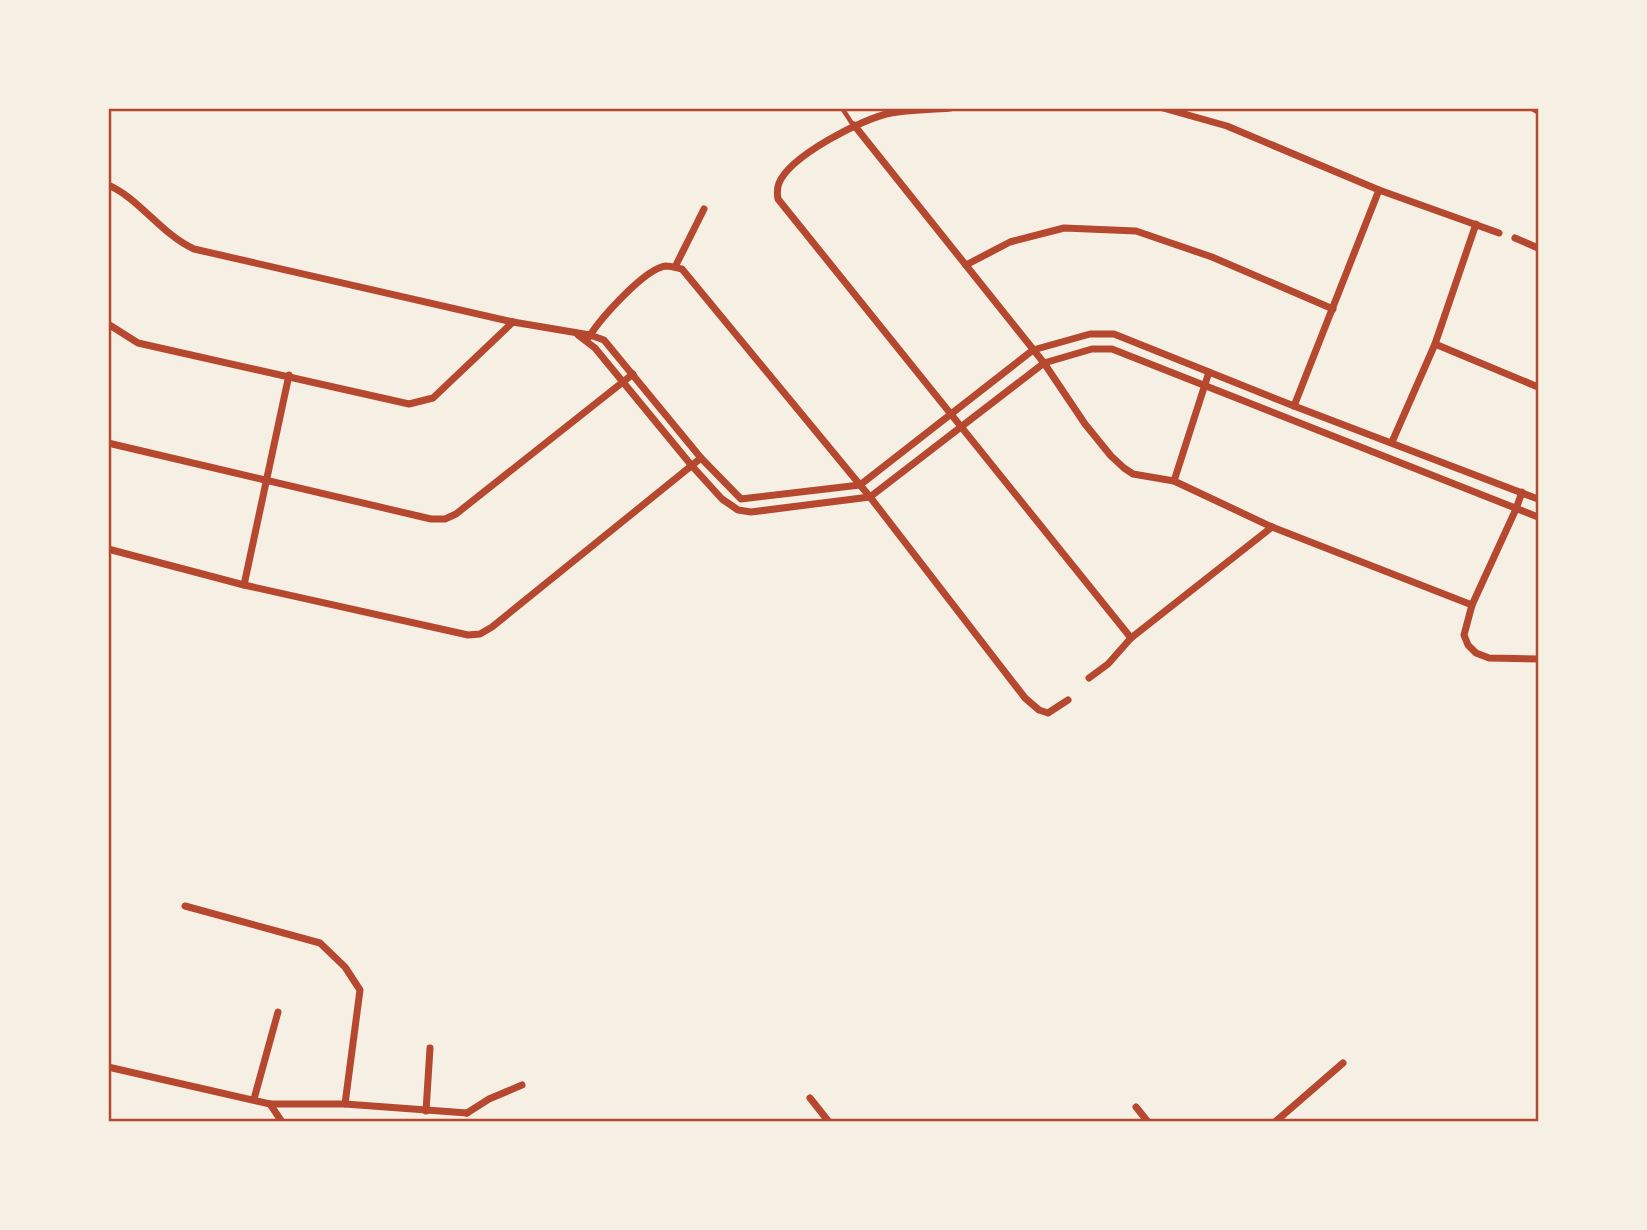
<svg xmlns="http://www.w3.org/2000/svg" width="1647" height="1230" viewBox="0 0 1647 1230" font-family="Spectral,serif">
	<rect width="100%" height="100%" fill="#f6efe4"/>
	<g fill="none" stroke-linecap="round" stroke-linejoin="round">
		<polyline stroke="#b5482f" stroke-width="4.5" points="842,108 853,125"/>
		<g stroke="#b5482f" stroke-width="7">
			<path d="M950 108C931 110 910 109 891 113 863 118 790 156 779 183 777 188 777 193 778 199L1131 638"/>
			<polyline points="1163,108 1227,126 1379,190 1499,233"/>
			<polyline points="1533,108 1538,111"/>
			<polyline points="854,125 1044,363 1085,424 1111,456 1124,468 1133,474 1174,481 1272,527 1472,605"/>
			<path d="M108 185C139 198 161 234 194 249L513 322 590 335 604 340 701 458 741 499 860 485 1033 350 1090 334H1114L1294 406 1538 499"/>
			<polyline points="1515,238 1538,248"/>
			<polyline points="966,265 1010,242 1064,228 1136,231 1212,257 1333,309"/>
			<polyline points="675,267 704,209"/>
			<polyline points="108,324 138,343 409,404 433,398 513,322"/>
			<polyline points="578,335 595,348 692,466 722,499 738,510 751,512 870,497 1044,363 1092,349 1112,349 1538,517"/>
			<path d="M589 337C600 319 645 268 666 266 671 266 677 268 682 269L870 497 1025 698 1039 710 1048 713 1068 700"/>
			<polyline points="1435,344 1538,387"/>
			<polyline points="1294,406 1379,190"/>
			<polyline points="1392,442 1435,344 1476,224"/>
			<polyline points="108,443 431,519 445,519 456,514 633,374"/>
			<polyline points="1174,481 1209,372"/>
			<polyline points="1522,492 1516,509 1472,605 1464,635 1468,645 1476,653 1489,658 1538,659"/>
			<polyline points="108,549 244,585 468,635 480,634 492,627 701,458"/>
			<polyline points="244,585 289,375"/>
			<polyline points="1089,678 1108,664 1131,638 1272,527"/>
			<polyline points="185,906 320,943 345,967 360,990 345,1104"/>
			<polyline points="108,1067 270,1104 345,1104 467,1113"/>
			<polyline points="810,1098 829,1122"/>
			<polyline points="254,1099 278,1012"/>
			<polyline points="270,1104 282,1122"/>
			<polyline points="1136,1107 1148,1122"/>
			<polyline points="426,1111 430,1048"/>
			<polyline points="467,1113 489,1099 522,1085"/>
			<polyline points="1275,1122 1343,1063"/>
		</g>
	</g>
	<rect width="1647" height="1230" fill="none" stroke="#f6efe4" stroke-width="220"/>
	<rect x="110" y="110" width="1427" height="1010" fill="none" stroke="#b5482f" stroke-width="2.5"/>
</svg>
